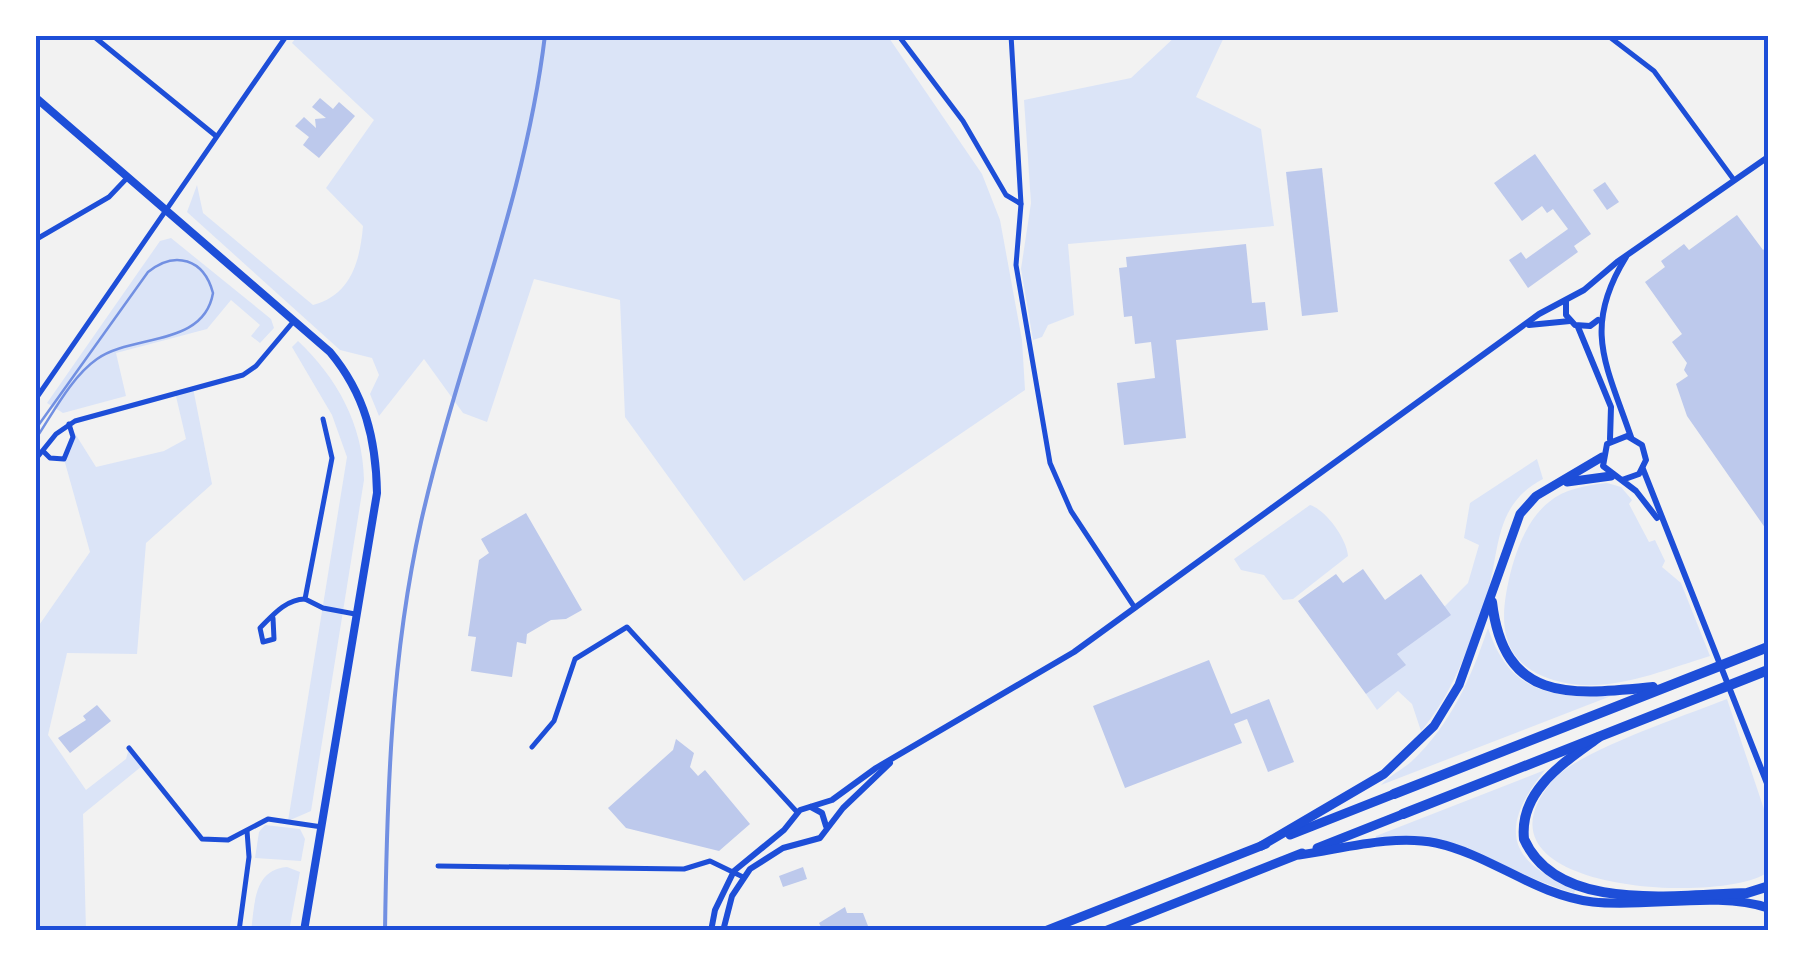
<svg xmlns="http://www.w3.org/2000/svg" width="1803" height="966" viewBox="0 0 1803 966" font-family="'Fira Sans',sans-serif">
	<rect width="100%" height="100%" fill="#f2f2f2"/>
	<g fill="#dbe4f7">
		<path d="M298 35H887L982 174 1000 220 1022 340 1025 390 744 581 625 417 620 300 534 279 487 422 463 413 424 359 379 416 370 394 379 375 372 358 340 350 187 212 197 185 203 213 313 305C351 295 360 261 363 226L326 188 374 120 292 43Z"/>
		<polygon points="1177,35 1225,35 1196,97 1261,129 1274,226 1068,244 1074,315 1048,325 1042,337 1033,340 1021,269 1031,203 1024,100 1131,78"/>
		<polygon points="171,238 271,319 274,328 260,343 251,336 260,325 231,300 207,329 116,353 126,396 63,413 47,403 160,241"/>
		<path d="M298 341C337 378 363 424 364 480L311 811 288 821 347 457 332 415 292 347Z"/>
		<polygon points="193,388 212,484 146,543 137,654 67,653 48,735 86,790 126,759 129,748 142,766 83,814 86,931 35,931 35,631 90,552 64,459 72,446 69,424 96,467 164,451 186,439 175,392"/>
		<path d="M1537 459 1543 479C1489 507 1502 558 1483 607 1467 650 1452 695 1421 731L1412 704 1398 691 1377 710 1366 694 1405 665 1397 654 1468 583 1479 545 1464 538 1470 503Z"/>
		<path d="M1607 483 1621 487 1632 500 1629 504 1649 542 1655 540 1665 561 1662 567 1681 583 1710 656C1664 670 1609 694 1561 682 1496 666 1498 620 1512 567 1519 543 1529 518 1549 502 1564 489 1587 485 1607 483Z"/>
		<path d="M1310 505C1326 510 1347 539 1348 556L1293 599 1283 600 1264 575 1241 570 1234 559Z"/>
		<path d="M1488 628C1509 692 1550 698 1611 696L1381 785C1390 775 1402 770 1412 761 1451 724 1471 678 1488 628Z"/>
		<path d="M1727 699 1768 821V872C1726 905 1457 893 1553 780 1578 751 1687 715 1727 699Z"/>
		<path d="M1545 770C1499 827 1506 862 1576 889L1574 893C1501 872 1456 826 1375 841L1376 836Z"/>
		<polygon points="265,825 300,829 305,839 301,861 255,858 259,832"/>
		<path d="M287 867 300 872 289 931H251C255 904 253 870 287 867Z"/>
	</g>
	<g fill="#bdc9ec">
		<polygon points="320,98 333,109 339,102 355,116 319,158 303,145 309,137 295,126 304,117 316,128 315,119 326,118 312,107"/>
		<polygon points="1535,154 1591,234 1574,246 1578,252 1528,288 1509,260 1521,252 1526,259 1568,229 1553,209 1547,213 1542,206 1522,221 1494,183"/>
		<polygon points="1322,168 1338,312 1302,316 1286,172"/>
		<polygon points="1605,182 1619,202 1607,210 1593,190"/>
		<polygon points="1737,215 1763,250 1768,246 1768,532 1687,416 1676,384 1688,376 1684,370 1687,363 1672,342 1682,334 1645,282 1665,267 1661,261 1684,244 1689,250"/>
		<polygon points="1246,244 1252,303 1265,302 1268,330 1176,340 1186,438 1124,445 1117,383 1155,378 1151,342 1135,344 1132,316 1124,317 1119,268 1127,267 1126,257"/>
		<polygon points="526,513 582,610 566,619 551,620 527,634 526,644 517,642 512,677 471,671 476,637 468,636 479,560 489,553 481,539"/>
		<polygon points="1363,569 1385,600 1421,574 1451,615 1397,654 1406,665 1366,694 1298,601 1336,574 1343,583"/>
		<polygon points="1209,660 1231,714 1269,699 1294,762 1268,772 1247,719 1234,724 1242,743 1125,788 1093,706"/>
		<polygon points="97,705 111,721 70,753 58,738 86,720 83,716"/>
		<polygon points="676,739 694,753 690,767 698,776 705,770 750,824 719,851 626,828 608,808 673,750"/>
		<polygon points="803,867 807,879 783,887 779,876"/>
		<polygon points="845,907 847,913 863,913 868,926 854,931 823,931 819,923"/>
	</g>
	<g fill="none" stroke-linecap="round" stroke-linejoin="round">
		<g stroke="#1d4ed8" stroke-width="5">
			<polyline points="92,35 216,136"/>
			<polyline points="898,35 963,121 1006,195 1021,204 1016,265 1050,463 1071,511 1135,608"/>
			<polyline points="1011,35 1021,204"/>
			<polyline points="1607,35 1654,71 1734,180"/>
			<polyline points="35,240 109,197 128,177"/>
			<polyline points="35,400 287,35"/>
			<polyline points="323,419 332,458 305,599 323,608 355,614"/>
			<polyline points="43,451 50,458 64,459 73,437 69,424"/>
			<polyline points="35,460 56,434 75,421 243,375 256,366 293,322"/>
			<path d="M273 618 274 639 263 642 260 628C272 616 286 599 305 599"/>
			<polyline points="532,747 554,721 575,659 627,627 797,812"/>
			<polyline points="129,748 202,839 228,840 268,819 322,827"/>
			<polyline points="438,866 684,869 710,861 743,877"/>
			<polyline points="239,931 249,857 247,831"/>
		</g>
		<g stroke="#1d4ed8" stroke-width="6">
			<path d="M1626 257C1582 328 1606 364 1631 437"/>
			<polyline points="1566,302 1566,315 1575,325 1590,326 1598,320"/>
			<polyline points="1529,325 1570,321"/>
			<polyline points="1578,327 1611,407 1610,439"/>
			<polyline points="1643,469 1768,786"/>
			<polyline points="1622,480 1639,474 1646,460 1642,445 1627,436 1607,444 1603,466 1636,491 1657,518"/>
			<polyline points="811,807 822,813 826,826"/>
			<polyline points="1767,884 1768,907"/>
			<polyline points="711,931 715,910 734,871 784,830 800,810 832,800 876,768 1074,652 1539,314 1584,290 1617,262 1768,157"/>
			<polyline points="723,931 732,896 750,869 783,848 820,838 843,808 890,763"/>
		</g>
		<path stroke="#1d4ed8" stroke-width="8" d="M35 97 330 352C365 394 376 439 377 493L304 931"/>
		<g stroke="#1d4ed8" stroke-width="9">
			<polyline points="1567,482 1611,476"/>
			<polyline points="1290,835 1394,794"/>
			<polyline points="1261,846 1384,774 1434,726 1459,685 1520,514 1536,496 1602,457"/>
			<polyline points="1317,848 1403,814"/>
			<path d="M1299 855C1342 849 1393 834 1436 843 1491 855 1535 895 1593 902 1646 908 1718 891 1768 908"/>
			<polyline points="1045,931 1266,844"/>
			<polyline points="1105,931 1302,853"/>
		</g>
		<g stroke="#1d4ed8" stroke-width="10">
			<path d="M1492 602C1504 704 1572 695 1653 687"/>
			<path d="M1599 737C1565 762 1519 790 1524 839 1558 915 1680 894 1747 893L1766 887"/>
			<polyline points="1394,794 1768,647"/>
			<polyline points="1403,814 1768,670"/>
		</g>
		<path stroke="#7290e2" stroke-width="2.5" d="M35 430 148 272C175 250 204 259 213 293 204 347 132 334 97 359 71 377 52 415 35 440"/>
		<path stroke="#7290e2" stroke-width="4" d="M385 931C387 793 391 657 421 522 458 358 525 203 545 35"/>
	</g>
	<rect width="1803" height="966" fill="none" stroke="#ffffff" stroke-width="75"/>
	<rect x="38" y="38" width="1728" height="890" fill="none" stroke="#1d4ed8" stroke-width="4"/>
</svg>
